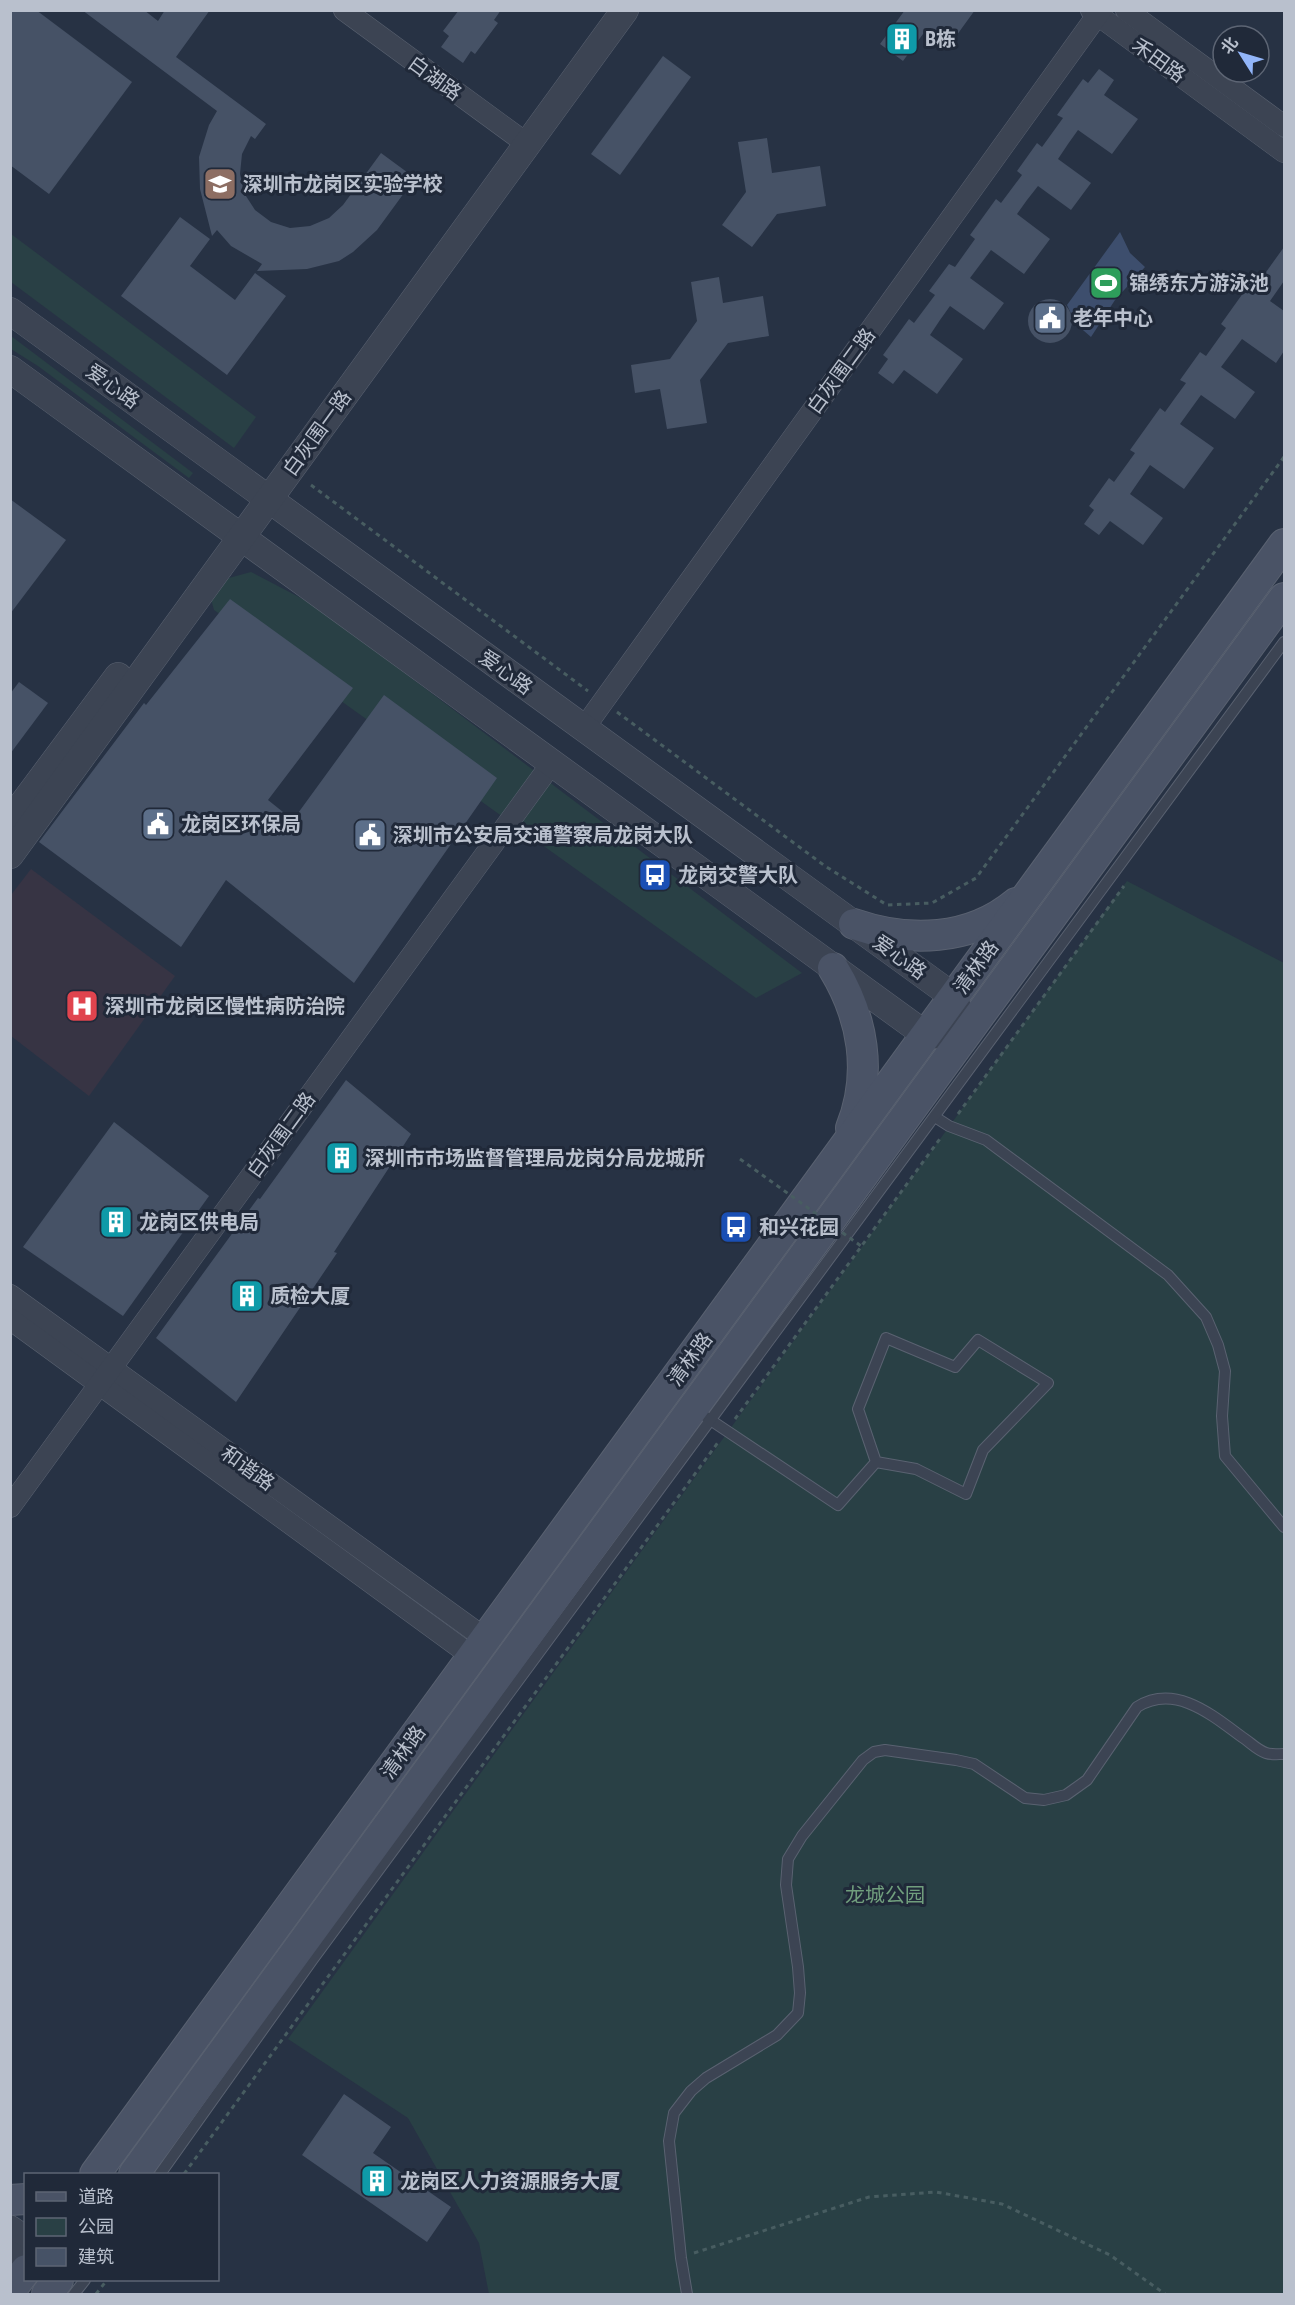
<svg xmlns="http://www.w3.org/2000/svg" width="1295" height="2305" viewBox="0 0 1295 2305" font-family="'Roboto Condensed','Noto Sans SC',sans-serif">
	<rect width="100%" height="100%" fill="#273244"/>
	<polygon fill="#373444" points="31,869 175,976 89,1096 11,1036 11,895"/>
	<g fill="#294045">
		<polygon points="11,234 256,417 234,448 11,282"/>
		<polygon points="11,336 193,473 189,478 38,366 11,349"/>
		<polygon points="251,572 316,606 802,973 756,998 214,610 207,584"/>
		<polygon points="1127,881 1284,963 1284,2294 489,2294 479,2243 408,2118 288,2039"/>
	</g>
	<polygon fill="#3d4e6d" points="1120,232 1130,253 1145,267 1115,300 1091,337 1076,324 1067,305"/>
	<g fill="#465266">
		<polygon points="10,10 36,10 132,82 49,194 10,165"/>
		<polygon points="82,10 144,10 158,21 165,10 210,10 176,57 266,124 255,139 251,136 242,154 240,174 244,193 255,210 271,222 290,228 310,226 329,218 343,205 381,153 415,178 377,230 353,252 339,261 307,269 257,271 262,264 231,246 217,230 212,236 200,189 199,157 209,125 217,111"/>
		<polygon points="459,10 501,10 494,20 498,23 475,54 471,51 463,63 441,47 449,36 443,31"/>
		<polygon points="905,10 975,10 946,50 923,34 903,61 880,44"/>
		<polygon points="663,56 691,77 620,175 591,154"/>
		<polygon points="1099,69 1114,80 1104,95 1138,119 1112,154 1078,130 1068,144 1058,159 1091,183 1071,210 1038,186 1027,200 1017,214 1050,239 1024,274 991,250 970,278 1004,303 984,330 950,306 940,320 930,335 963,359 937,394 904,370 893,384 878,373 888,359 883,355 909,319 914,323 935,295 929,291 949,264 955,267 975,239 970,235 996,199 1001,203 1022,175 1017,171 1037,143 1042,147 1063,118 1057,115 1083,79 1088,83"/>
		<polygon points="767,138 772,173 820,166 826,206 777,214 752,247 722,225 746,192 738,142"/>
		<polygon points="180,217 210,239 190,266 235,300 255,273 286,296 227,375 121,296"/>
		<polygon points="1284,247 1284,281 1270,301 1284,311 1284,351 1276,363 1242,339 1221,367 1255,392 1235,419 1201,395 1180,424 1214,448 1184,489 1150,465 1130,494 1163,518 1143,545 1110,521 1099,535 1084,524 1094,510 1089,506 1109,478 1114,482 1135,453 1130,450 1160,408 1165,412 1175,398 1186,383 1180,380 1200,352 1206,356 1226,328 1221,324 1251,282 1256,286"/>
		<polygon points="719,277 723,303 763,296 769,336 728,343 700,380 707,423 667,429 660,389 635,393 631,365 670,359 697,321 691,282"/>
		<circle cx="1050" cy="321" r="22"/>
		<polygon points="10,499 66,540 10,614"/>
		<polygon points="230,599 353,688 268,800 293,820 384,695 497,778 354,983 226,880 181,947 39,842 144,703 146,705"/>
		<polygon points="19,682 48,703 10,754 10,694"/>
		<polygon points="346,1080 411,1134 334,1252 337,1253 236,1402 156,1338 258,1198 260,1199"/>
		<polygon points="114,1122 209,1196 123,1316 23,1247"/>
		<polygon points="344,2094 391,2127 373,2153 451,2207 427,2242 302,2155"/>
	</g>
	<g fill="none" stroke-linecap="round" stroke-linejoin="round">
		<g stroke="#5a6271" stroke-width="12">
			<g id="service">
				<polyline points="935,1117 949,1126 986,1140 1168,1275 1206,1317 1218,1345 1225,1371 1222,1416 1225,1456 1284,1527"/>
				<polyline points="706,1417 838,1505 876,1462 858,1409 886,1338 955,1367 978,1340 1048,1383 983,1450 966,1494 916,1469 876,1462"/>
				<polyline points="160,2174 313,1959 1284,642"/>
				<polyline points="74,2294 85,2280"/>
				<path d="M687 2294 681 2258 669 2141 674 2113 691 2091 706 2078 777 2035 798 2013 800 1993 798 1967 786 1885 788 1859 802 1836 863 1760 874 1752 885 1750 956 1760 974 1764 1025 1798 1044 1800 1066 1795 1087 1780 1137 1707C1175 1683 1212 1715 1242 1737 1250 1742 1257 1750 1266 1753 1272 1755 1278 1754 1284 1754"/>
			</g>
		</g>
		<g stroke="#5a6271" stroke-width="22">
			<g id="minor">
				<polyline points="344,10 527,144"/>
				<polyline points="1091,10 1284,152"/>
				<polyline points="1126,10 1284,126"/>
				<polyline points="584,728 1101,10"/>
				<polyline points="10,1295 486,1639"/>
				<polyline points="10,1319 473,1657"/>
				<polyline points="10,1507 552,763"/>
			</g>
		</g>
		<g stroke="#5a6271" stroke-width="28">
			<g id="tertiary">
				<polyline points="10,311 954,997 966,1034 926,1035 10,369"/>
				<polyline points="10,821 118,676"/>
				<polyline points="10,855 625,10"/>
				<polyline points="10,2229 26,2240"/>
				<polyline points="10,2255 26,2266"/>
			</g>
		</g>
		<g stroke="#5a6271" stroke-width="32">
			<g id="secondary">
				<path d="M854 924C909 943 970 941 1016 903"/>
				<path d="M833 968C863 1017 873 1073 851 1128"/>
				<polyline points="95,2174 1284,544"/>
				<polyline points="134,2174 1284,598"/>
				<polyline points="10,2200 26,2199"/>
				<polyline points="10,2291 26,2270"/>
				<polyline points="47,2294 58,2280"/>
			</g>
		</g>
		<g stroke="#485d61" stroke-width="3" stroke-dasharray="4.5 4.5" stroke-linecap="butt">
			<polyline points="311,485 588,691"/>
			<polyline points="617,712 825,866 887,905 932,903 976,878 1284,457"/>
			<polyline points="958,1114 1124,886"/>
			<polyline points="735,1419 942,1136"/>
			<polyline points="184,2174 719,1441"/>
			<polyline points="694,2253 869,2197 936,2192 1002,2204 1110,2255 1165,2294"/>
			<polyline points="96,2294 107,2280"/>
		</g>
		<use href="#service" stroke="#3c4453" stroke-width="10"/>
		<use href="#minor" stroke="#3c4453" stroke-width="21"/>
		<use href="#tertiary" stroke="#3c4453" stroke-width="27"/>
		<use href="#secondary" stroke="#4a5366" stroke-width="30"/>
		<polyline stroke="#485d61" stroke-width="3" stroke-dasharray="4.5 4.5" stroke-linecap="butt" points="740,1159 861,1246"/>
	</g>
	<defs>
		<g id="building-square" transform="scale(1.725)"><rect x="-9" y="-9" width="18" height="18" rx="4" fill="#0f9aa8" stroke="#202939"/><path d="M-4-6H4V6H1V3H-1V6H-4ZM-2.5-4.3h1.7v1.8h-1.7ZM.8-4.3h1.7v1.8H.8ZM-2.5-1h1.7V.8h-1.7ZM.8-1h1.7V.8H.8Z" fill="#fff"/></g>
		<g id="school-square" transform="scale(1.725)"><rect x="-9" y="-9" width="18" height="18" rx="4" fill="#8d6e63" stroke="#202939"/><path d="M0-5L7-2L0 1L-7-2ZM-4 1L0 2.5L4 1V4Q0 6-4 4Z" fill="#fff"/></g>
		<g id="stadium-square" transform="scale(1.725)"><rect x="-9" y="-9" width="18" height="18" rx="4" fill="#2e9e5b" stroke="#202939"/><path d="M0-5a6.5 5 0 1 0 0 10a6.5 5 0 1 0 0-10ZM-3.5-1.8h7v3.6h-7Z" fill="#fff"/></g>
		<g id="civic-square" transform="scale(1.725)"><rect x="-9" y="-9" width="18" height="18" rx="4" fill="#5c6f8a" stroke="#202939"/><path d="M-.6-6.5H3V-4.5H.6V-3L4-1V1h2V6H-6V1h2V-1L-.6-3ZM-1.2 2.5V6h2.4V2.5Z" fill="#fff"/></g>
		<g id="bus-square" transform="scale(1.725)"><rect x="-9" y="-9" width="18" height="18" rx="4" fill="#1a4fb4" stroke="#202939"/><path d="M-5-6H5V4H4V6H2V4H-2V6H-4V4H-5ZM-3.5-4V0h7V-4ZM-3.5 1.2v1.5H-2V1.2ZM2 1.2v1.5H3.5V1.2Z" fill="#fff"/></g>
		<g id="hospital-square" transform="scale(1.725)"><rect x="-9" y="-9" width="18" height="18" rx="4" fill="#e0444e" stroke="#202939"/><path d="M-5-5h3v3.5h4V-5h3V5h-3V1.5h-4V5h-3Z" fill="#fff"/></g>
	</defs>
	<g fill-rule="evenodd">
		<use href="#building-square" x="902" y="39"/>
		<use href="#school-square" x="220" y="184"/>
		<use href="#stadium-square" x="1106" y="283"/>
		<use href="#civic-square" x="1050" y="318"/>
		<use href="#civic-square" x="158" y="824"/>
		<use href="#civic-square" x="370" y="835"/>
		<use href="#bus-square" x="655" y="875"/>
		<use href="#hospital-square" x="82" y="1006"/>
		<use href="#building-square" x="342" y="1158"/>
		<use href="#building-square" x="116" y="1222"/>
		<use href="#bus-square" x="736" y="1227"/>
		<use href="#building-square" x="247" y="1296"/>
		<use href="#building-square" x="377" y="2181"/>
	</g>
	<g text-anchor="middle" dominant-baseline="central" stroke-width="6" stroke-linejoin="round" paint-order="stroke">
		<g font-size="20" font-weight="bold" fill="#b9c0cd" stroke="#202939" text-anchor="start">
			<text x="925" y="39">B栋</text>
			<text x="243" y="184">深圳市龙岗区实验学校</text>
			<text x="1129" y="283">锦绣东方游泳池</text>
			<text x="1073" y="318">老年中心</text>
			<text x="181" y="824">龙岗区环保局</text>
			<text x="393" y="835">深圳市公安局交通警察局龙岗大队</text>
			<text x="678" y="875">龙岗交警大队</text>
			<text x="105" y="1006">深圳市龙岗区慢性病防治院</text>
			<text x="365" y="1158">深圳市市场监督管理局龙岗分局龙城所</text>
			<text x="139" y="1222">龙岗区供电局</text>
			<text x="759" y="1227">和兴花园</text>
			<text x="270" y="1296">质检大厦</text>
			<text x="400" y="2181">龙岗区人力资源服务大厦</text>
		</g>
		<g font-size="20" fill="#b9c0cd" stroke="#202939">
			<text transform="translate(1159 60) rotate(36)">禾田路</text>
			<text transform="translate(435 78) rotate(36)">白湖路</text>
			<text transform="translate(841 371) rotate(-54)">白灰围二路</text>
			<text transform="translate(113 386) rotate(36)">爱心路</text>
			<text transform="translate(317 433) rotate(-54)">白灰围一路</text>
			<text transform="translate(506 672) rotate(36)">爱心路</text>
			<text transform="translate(900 957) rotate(36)">爱心路</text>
			<text transform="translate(976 967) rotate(-54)">清林路</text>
			<text transform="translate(281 1135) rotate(-54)">白灰围二路</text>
			<text transform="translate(690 1359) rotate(-54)">清林路</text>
			<text transform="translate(248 1468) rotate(36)">和谐路</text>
			<text transform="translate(403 1752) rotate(-54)">清林路</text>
		</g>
		<g font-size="20" fill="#709e7d" stroke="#202939">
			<text x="885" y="1895">龙城公园</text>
		</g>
	</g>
	<rect width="1295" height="2305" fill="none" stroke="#b9c0cd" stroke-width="24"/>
	<rect x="24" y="2173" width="195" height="108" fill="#202939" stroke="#5d6574" stroke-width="1.5"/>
	<rect x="36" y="2192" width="30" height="9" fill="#4a5366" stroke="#5d6574" stroke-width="1.5"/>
	<text x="78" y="2203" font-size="18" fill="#b9c0cd">道路</text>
	<rect x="36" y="2218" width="30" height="18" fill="#294045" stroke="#5d6574" stroke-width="1.5"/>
	<text x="78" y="2233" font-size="18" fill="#b9c0cd">公园</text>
	<rect x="36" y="2248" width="30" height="18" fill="#465266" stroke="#5d6574" stroke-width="1.5"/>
	<text x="78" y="2263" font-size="18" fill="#b9c0cd">建筑</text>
	<g transform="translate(1241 54) rotate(307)"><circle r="28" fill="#202939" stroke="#5d6574" stroke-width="1.5"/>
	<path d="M0-4.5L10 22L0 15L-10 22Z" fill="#92b5f9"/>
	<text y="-9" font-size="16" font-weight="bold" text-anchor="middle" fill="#b9c0cd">北</text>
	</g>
</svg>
